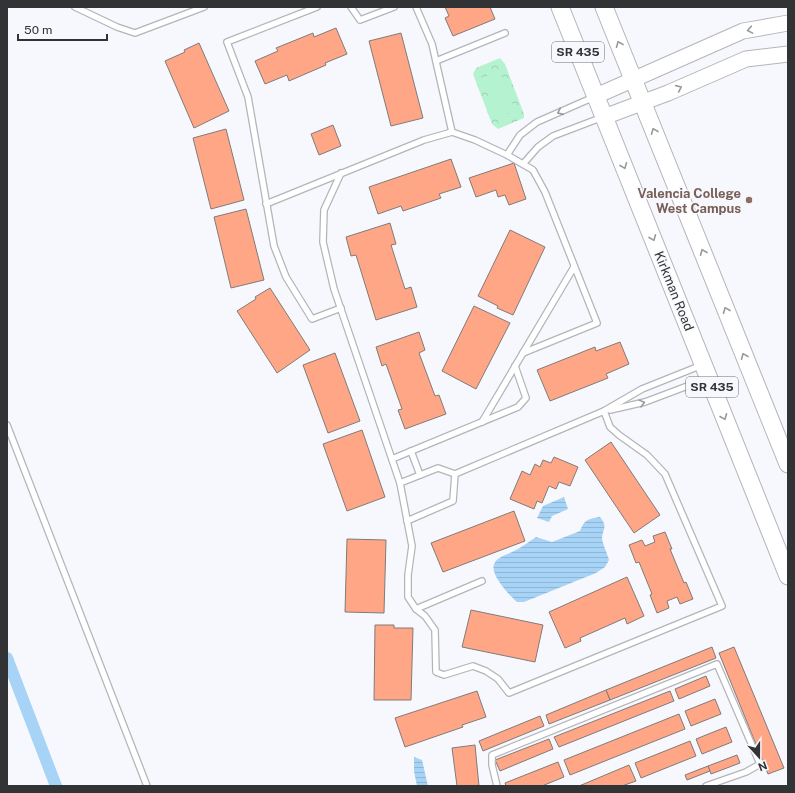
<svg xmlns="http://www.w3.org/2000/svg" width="795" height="793" viewBox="0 0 795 793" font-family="'Public Sans',sans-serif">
	<defs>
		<pattern id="park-crowns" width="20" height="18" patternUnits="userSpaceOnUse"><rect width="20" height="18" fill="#b5f2cf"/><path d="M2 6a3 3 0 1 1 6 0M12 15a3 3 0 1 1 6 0" fill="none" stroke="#9cd0b2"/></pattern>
		<pattern id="water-rules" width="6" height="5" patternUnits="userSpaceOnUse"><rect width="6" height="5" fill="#a6d3f6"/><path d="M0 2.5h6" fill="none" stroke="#8fb6d4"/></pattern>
	</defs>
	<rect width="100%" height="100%" fill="#f7f8fe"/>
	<polygon fill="url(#park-crowns)" points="500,58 505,64 524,114 524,118 498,129 492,124 473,74 476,68"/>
	<polygon fill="#b5f2cf" points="500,71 515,110 497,117 481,78"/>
	<g fill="url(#water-rules)">
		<polygon points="564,497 568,509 552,516 549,522 537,518 543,506"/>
		<path d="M600 517C608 527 603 528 602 538 602 543 608 555 609 560L605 567 596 573 524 602H517C509 595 490 575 494 564 497 557 506 555 512 552 521 548 528 542 536 537L552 542 580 531C585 519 588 519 600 517Z"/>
		<polygon points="414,757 422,760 428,786 417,786 414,771"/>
	</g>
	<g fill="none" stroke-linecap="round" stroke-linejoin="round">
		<polyline stroke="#a6d3f6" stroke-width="12" points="7,658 56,786"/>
	</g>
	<g fill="#fea685" stroke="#817b79">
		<polygon points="445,7 490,7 495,19 453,36 445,18 449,16"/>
		<polygon points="336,28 347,54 325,63 326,65 289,81 287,75 265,84 255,61 278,51 276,48 313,33 314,37"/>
		<polygon points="401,33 423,118 391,126 369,41"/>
		<polygon points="199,43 229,111 194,128 165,61 185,52 184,50"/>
		<polygon points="333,125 341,146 319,155 311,134"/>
		<polygon points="226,129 244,200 211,209 193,138"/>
		<polygon points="451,159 461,187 439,194 441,198 403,211 401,206 378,214 369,187"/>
		<polygon points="514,163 526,199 509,205 505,195 498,197 496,190 476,197 469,178"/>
		<polygon points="246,209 264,280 231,288 214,217"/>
		<polygon points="390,223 396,244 391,245 405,289 411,287 417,307 376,320 356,255 351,256 346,237"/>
		<polygon points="510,230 545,247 513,315 497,308 498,306 478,296"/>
		<polygon points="270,288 310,350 277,373 237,311 256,299 255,297"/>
		<polygon points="474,306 510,323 476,389 442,371"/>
		<polygon points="419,332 425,350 419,353 435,396 439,395 446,414 405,429 398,410 402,409 386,364 382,366 376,347"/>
		<polygon points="620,342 629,364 606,374 608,378 550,401 537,370 595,347 596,351"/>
		<polygon points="335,353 360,421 328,433 303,365"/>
		<polygon points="362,430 385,497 347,511 323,444"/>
		<polygon points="611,442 660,515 634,533 585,460"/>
		<polygon points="554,457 578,467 570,486 559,482 556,489 549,486 542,503 537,501 534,509 510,499 522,471 530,475 535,464 540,467 543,460 551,463"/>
		<polygon points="514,511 525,541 443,572 431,543"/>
		<polygon points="665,532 672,549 670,549 684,583 686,582 693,599 680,604 677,597 667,601 669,608 657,613 650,595 652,594 639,562 636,563 629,545 642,540 645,546 655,542 653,536"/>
		<polygon points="347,539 386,540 384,613 345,612"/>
		<polygon points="627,577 644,616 627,624 625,618 580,638 581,641 565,648 549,612"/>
		<polygon points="471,610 543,625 535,662 462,647"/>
		<polygon points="375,625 394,625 394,628 413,628 411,700 374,700"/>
		<polygon points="712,647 716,658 610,700 606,690"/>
		<polygon points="734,647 784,768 768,774 719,653"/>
		<polygon points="706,676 710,686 679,699 675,689"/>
		<polygon points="606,690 610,700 549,724 546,715"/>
		<polygon points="477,691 486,717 462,725 463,727 405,747 395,718"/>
		<polygon points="670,691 674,701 559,747 554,737"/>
		<polygon points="715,699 721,714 691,726 685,711"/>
		<polygon points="679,714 685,729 570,775 564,760"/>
		<polygon points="540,716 544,726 483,751 479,741"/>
		<polygon points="726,727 732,742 702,754 696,739"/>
		<polygon points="549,739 553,749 500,771 495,760"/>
		<polygon points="690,741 696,756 641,778 635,763"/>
		<polygon points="475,745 479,786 457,786 452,748"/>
		<polygon points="737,755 740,763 711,774 708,766"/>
		<polygon points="558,762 564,777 542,786 506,786 505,783"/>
		<polygon points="629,765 636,781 622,786 579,786"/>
		<polygon points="708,766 710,771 687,780 685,775"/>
	</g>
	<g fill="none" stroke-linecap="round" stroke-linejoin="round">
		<g stroke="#b3b5ba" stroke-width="8">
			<g id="lane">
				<polyline points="75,7 117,27 135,33 204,7"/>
				<polyline points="317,7 227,42 248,97 274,246 286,277 312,319 341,308"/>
				<polyline points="351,7 360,20 394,7"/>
				<polyline points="416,7 432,44 452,132"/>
				<polyline points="436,61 505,33"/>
				<polyline points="507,155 520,135 537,122 594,97"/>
				<polyline points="523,164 538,147 553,136 603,117"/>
				<polyline points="341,173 324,210 323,242 334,289 400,483 412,546 408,575 408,597 416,609 425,616 435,630 436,672 444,675 473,666 486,671 498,679 509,693 722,606 665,474 647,455 619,435 610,427 604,411"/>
				<polyline points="266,204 424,140 452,132 475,140 507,155 533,170 545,192 597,323 523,353"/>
				<polyline points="610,410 645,402 706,379"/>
				<polyline points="482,422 574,267"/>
				<polyline points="7,425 147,786"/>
				<polyline points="411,451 420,475"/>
				<polyline points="392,459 518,407 526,398 515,366"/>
				<polyline points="400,483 438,468 455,474 604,411 642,389 702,365"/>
				<polyline points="407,521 453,501 455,474"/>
				<polyline points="416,609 482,581"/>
				<polyline points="497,786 492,765 492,755 717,664 760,764 746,772 706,786"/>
			</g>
		</g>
		<g stroke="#b3b5ba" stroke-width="17">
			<g id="secondary">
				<polyline points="596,96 743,31 788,23"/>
				<polyline points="604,117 668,93 746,59 788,54"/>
			</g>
		</g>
		<g stroke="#b3b5ba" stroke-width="19">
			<g id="primary">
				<polyline points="560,7 788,576"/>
				<polyline points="604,7 788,464"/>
			</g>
		</g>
		<use href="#lane" stroke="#fff" stroke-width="5.5"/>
		<use href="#secondary" stroke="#fff" stroke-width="15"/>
		<use href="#primary" stroke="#fff" stroke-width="17"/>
	</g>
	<defs><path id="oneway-chevron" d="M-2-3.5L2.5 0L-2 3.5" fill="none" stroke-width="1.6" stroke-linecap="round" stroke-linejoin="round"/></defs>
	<g stroke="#98999a">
		<use href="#oneway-chevron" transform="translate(750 30) rotate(170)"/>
		<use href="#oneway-chevron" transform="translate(619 44) rotate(-112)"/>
		<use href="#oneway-chevron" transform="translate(679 88) rotate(-24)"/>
		<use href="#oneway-chevron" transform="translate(560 112) rotate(156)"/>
		<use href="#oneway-chevron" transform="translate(654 131) rotate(-112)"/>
		<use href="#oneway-chevron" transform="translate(624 166) rotate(68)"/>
		<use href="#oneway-chevron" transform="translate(653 238) rotate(68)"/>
		<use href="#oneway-chevron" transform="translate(703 252) rotate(-112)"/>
		<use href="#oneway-chevron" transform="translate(726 310) rotate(-112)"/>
		<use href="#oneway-chevron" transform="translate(744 356) rotate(-112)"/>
		<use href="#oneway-chevron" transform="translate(642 403) rotate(-15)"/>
		<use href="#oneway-chevron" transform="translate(724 417) rotate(68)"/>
	</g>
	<circle fill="#8d6e63" stroke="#f7f8fe" stroke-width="1.5" cx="749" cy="200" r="4"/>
	<g text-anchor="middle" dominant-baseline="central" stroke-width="3" stroke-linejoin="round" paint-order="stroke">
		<g fill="#f7f8fe" stroke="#6d6e71" stroke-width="1">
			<rect x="552" y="42" width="52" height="20" rx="3"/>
			<rect x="686" y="377" width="52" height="20" rx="3"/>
		</g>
		<g font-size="12" font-weight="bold" fill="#323335">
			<text x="578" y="52">SR 435</text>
			<text x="712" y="387">SR 435</text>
		</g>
		<g font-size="13" font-weight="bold" fill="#785e54" stroke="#f7f8fe" text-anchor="end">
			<text x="741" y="193">Valencia College<tspan x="741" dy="15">West Campus</tspan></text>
		</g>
		<g font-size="13" fill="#323335" stroke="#f7f8fe">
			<text transform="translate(674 291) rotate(68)">Kirkman Road</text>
		</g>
	</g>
	<rect width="795" height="793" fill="none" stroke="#323335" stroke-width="16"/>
	<g transform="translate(759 757) rotate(159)" stroke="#f7f8fe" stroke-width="3" paint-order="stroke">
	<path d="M0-3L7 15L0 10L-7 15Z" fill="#323335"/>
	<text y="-6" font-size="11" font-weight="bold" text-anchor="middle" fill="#323335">N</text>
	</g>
	<path d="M18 34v6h89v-6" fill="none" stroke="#323335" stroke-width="2"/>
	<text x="24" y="34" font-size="12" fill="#323335" stroke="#f7f8fe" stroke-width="3" paint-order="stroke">50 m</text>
</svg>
